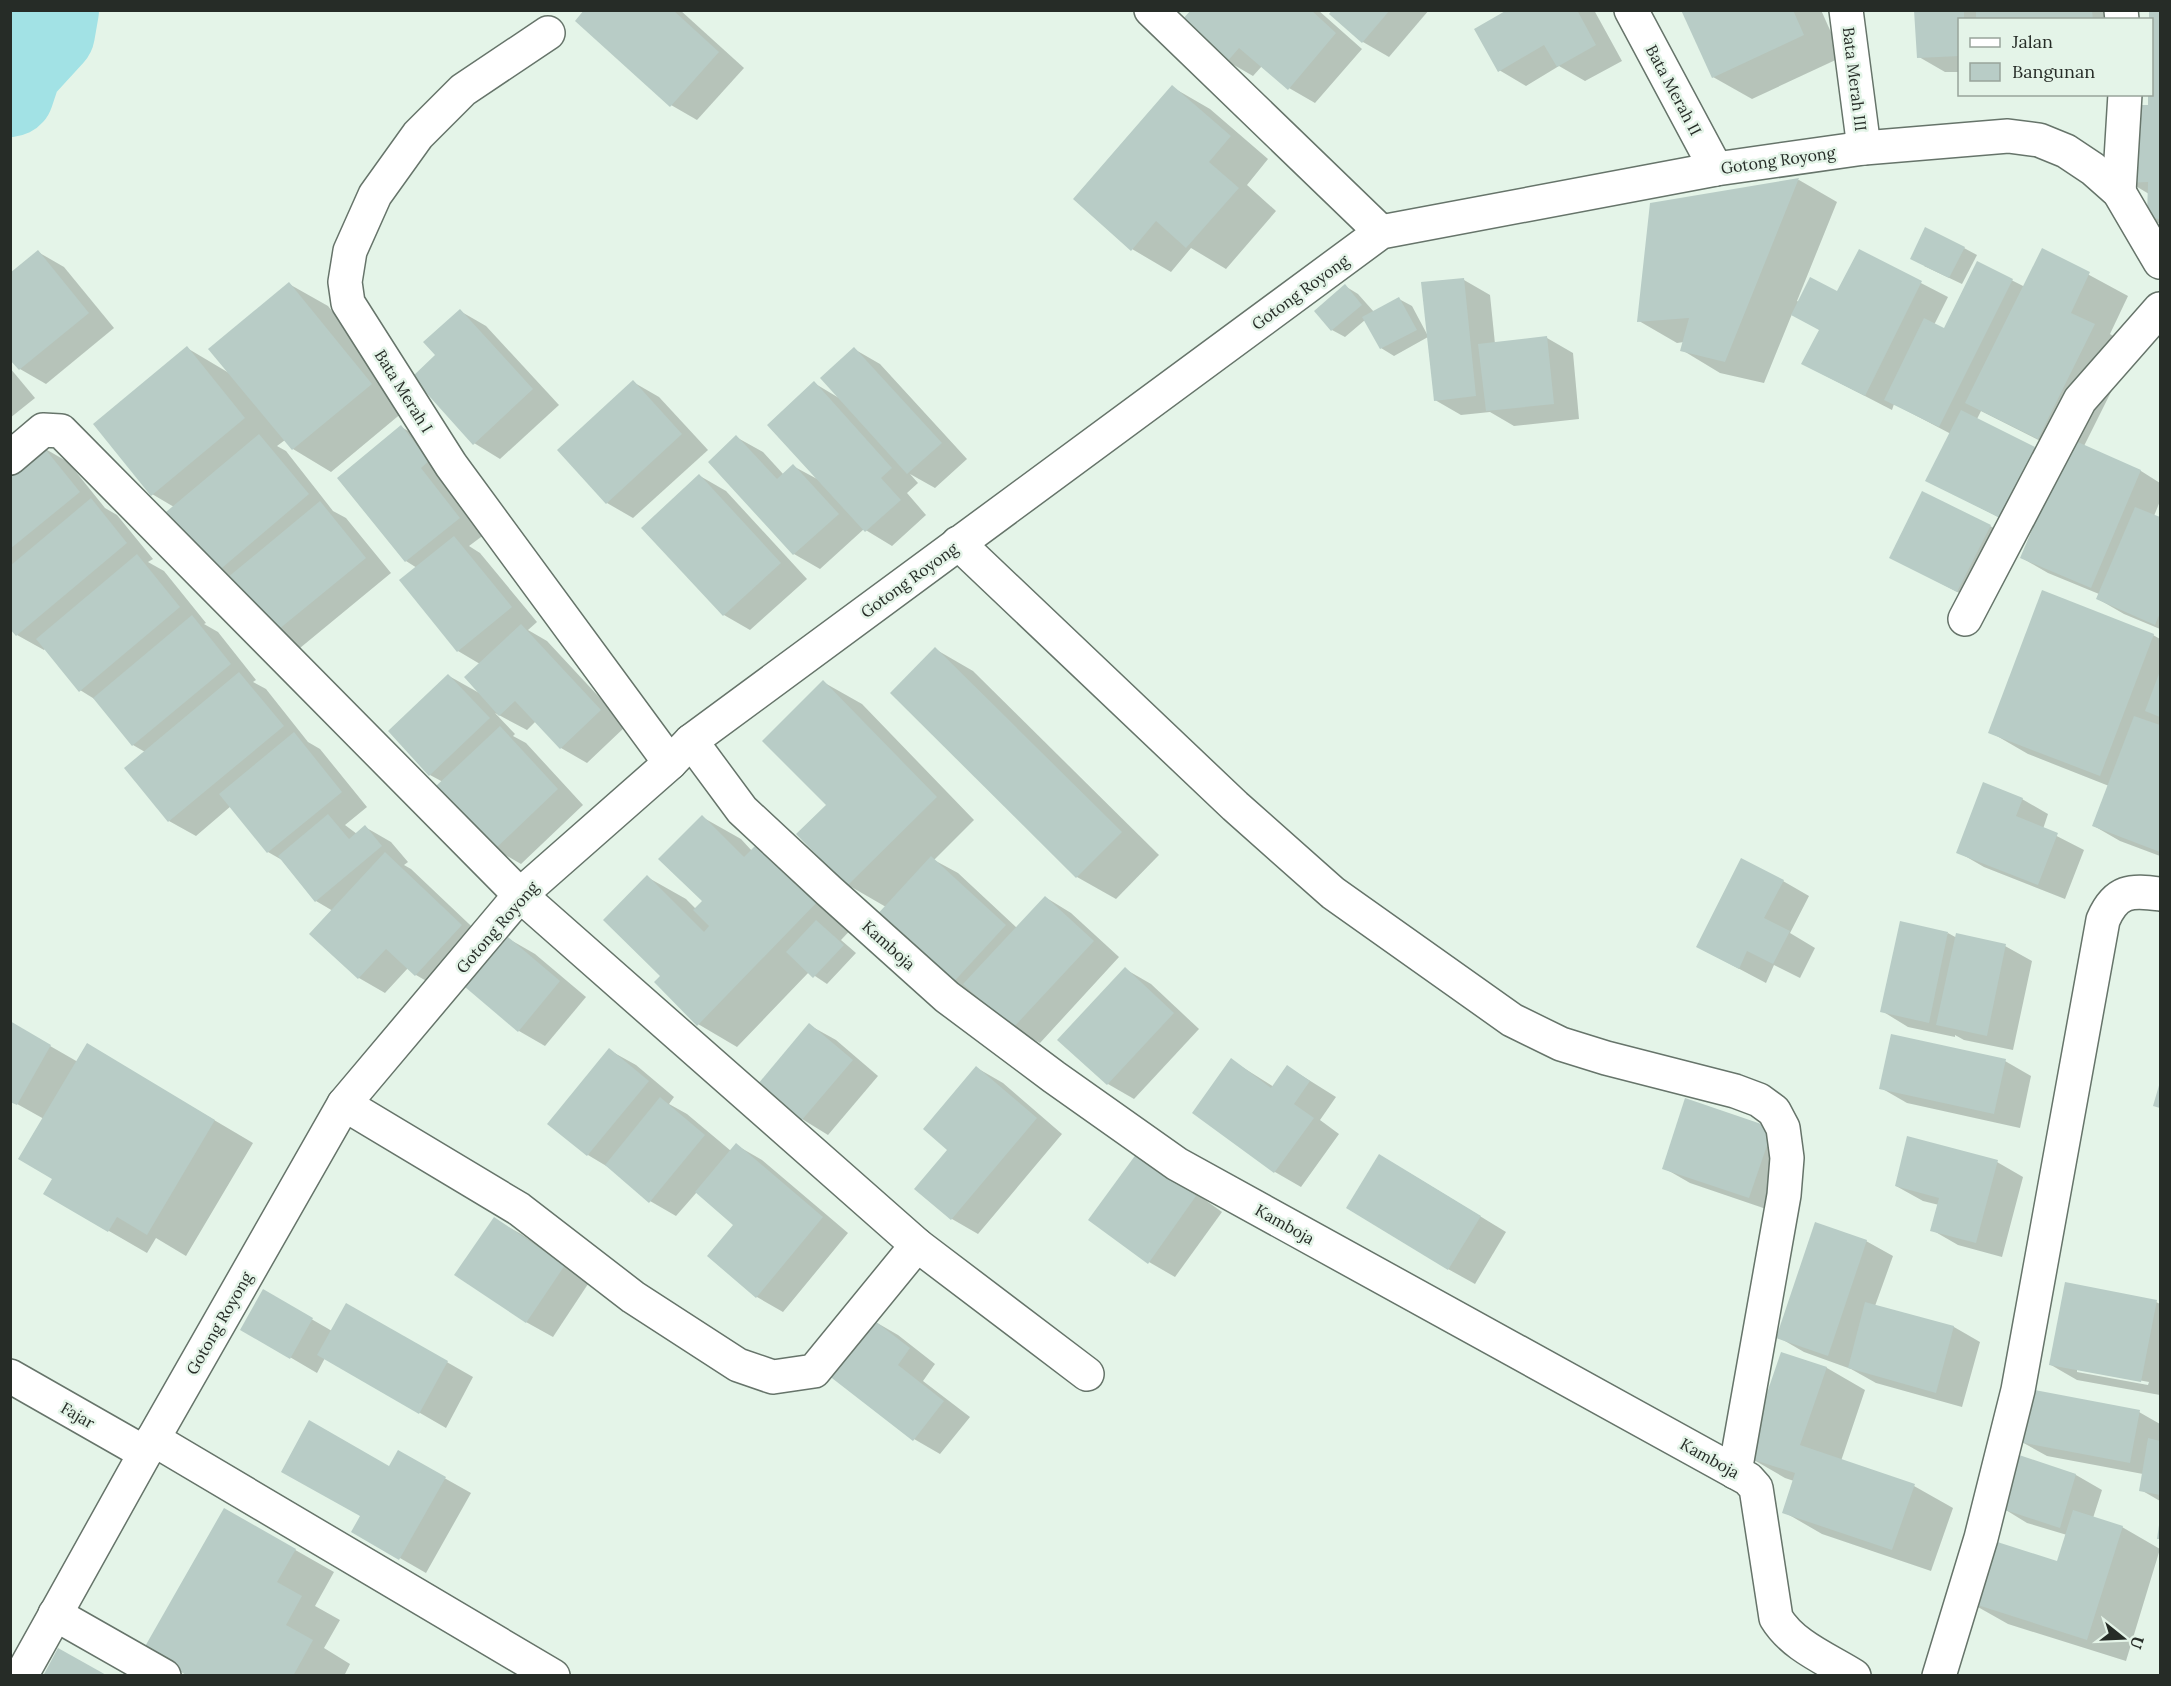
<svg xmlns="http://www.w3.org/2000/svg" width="2171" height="1686" viewBox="0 0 2171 1686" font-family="Lora,serif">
	<rect width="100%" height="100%" fill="#e4f4e8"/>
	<g fill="#0003" fill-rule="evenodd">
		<polygon points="586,10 680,10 744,68 697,120 671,105"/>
		<polygon points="1192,10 1318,10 1362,49 1315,103 1289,88 1262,66 1253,76 1227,61"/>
		<polygon points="1333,10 1429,10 1389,57 1363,42 1331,14"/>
		<polygon points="1510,10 1594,10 1622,61 1585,81 1559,66 1526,86 1499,70"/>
		<polygon points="1682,10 1821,10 1842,57 1752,99 1713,77"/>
		<polygon points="1916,10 2129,10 2129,20 1960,20 1960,72 1945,72 1919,57"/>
		<polygon points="2150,10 2160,10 2160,224 2149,218 2149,194 2129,182 2152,94"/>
		<polygon points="1172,87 1210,109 1268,159 1247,185 1276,211 1226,269 1191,248 1171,272 1132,249"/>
		<path d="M1799 180 1837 202 1797 301 1799 302 1838 293 1859 251 1948 297 1934 325 1945 330 1978 263 2025 287 2043 250 2128 296 2110 334 2133 348 2084 446 2141 471 2160 483V501L2154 516 2160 519V629L2124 614 2098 599 2099 594 2048 573 2022 558 2057 476 2027 532 1927 480 1951 434 1894 404 1892 410 1803 364 1820 330 1792 314 1764 383 1720 373 1682 350 1684 342 1677 343 1639 321 1651 204ZM1981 411 2066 454 2062 464 1977 419Z"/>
		<polygon points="1964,248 1977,255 1962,284 1924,266"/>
		<polygon points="38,252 64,267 114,328 46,384 20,369 10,358"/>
		<polygon points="1464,280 1490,295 1495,344 1547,338 1573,353 1579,419 1514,426 1490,412 1461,415 1435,400 1428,337 1394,356 1381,348 1365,320 1345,337 1332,330 1316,311 1345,286 1358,294 1374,312 1399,299 1412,306 1428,336"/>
		<polygon points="289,284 328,306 409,407 331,472 293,449 285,440 277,446 286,451 333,511 346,518 391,573 300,648 274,633 217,571 174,507 152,494 187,348 229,373"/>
		<polygon points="460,311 486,326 559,405 500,459 474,443 437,355"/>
		<polygon points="854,349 880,364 967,459 935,488 910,474 918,483 907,493 926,515 892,546 864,529 820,569 794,554 710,462 736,437 763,452 784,475 793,466 819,480 814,383 839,398"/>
		<polygon points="10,368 35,398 10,418"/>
		<polygon points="633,382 659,397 708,450 633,518 607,503"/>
		<polygon points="401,427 428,442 485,534 469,546 480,553 537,622 528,630 547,641 626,726 587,763 561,748 536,721 527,730 495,713 515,734 513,736 526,743 583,805 521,864 495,849 443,782 430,775 449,676 481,694 480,664 458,651 417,568 406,561"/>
		<polygon points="42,447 68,462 105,508 117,515 153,559 148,562 164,571 206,623 204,624 218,632 256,680 253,682 266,689 308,742 320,749 367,807 345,825 357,834 365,827 391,842 408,862 404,865 411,869 487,941 442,990 416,975 408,968 385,993 359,978 333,911 316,901 282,860 268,852 231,806 196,836 169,821 145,752 133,745 96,700 80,690 46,648 44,650 17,635 10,626 10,474"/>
		<polygon points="700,476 726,491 807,579 750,630 724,615"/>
		<polygon points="1990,526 2016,541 1984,606 1891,557"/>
		<polygon points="2153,635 2160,639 2160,856 2120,841 2094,826 2109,786 2028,754 1990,732"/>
		<polygon points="935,649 973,671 1159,855 1116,899 1077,877 892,693"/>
		<polygon points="823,682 862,704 974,820 934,860 958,873 1017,928 1045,897 1071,913 1119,957 1040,1043 1013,1028 979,997 976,1001 950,986 886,907 848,885 828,805"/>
		<polygon points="2022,799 2048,814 2043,829 2084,850 2065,899 1984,867 1958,852"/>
		<polygon points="702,817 741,839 752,851 859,921 841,940 856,953 827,984 809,972 737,1047 698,1024 662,976 647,877 686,899 696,909 704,901"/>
		<polygon points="1783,881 1809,896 1790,933 1815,948 1800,978 1774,965 1766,983 1698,947"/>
		<polygon points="1948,933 1957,938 2005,946 2032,961 2013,1050 1964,1040 1955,1035 1955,1037 1908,1027 1882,1011"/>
		<polygon points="509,939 535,954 586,997 545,1046 519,1031"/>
		<polygon points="1125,969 1151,984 1199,1029 1134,1099 1108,1084"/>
		<polygon points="10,1023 78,1062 126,1068 253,1143 186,1256 156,1238 147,1253 45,1194 54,1178 44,1119 10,1100"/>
		<polygon points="809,1025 836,1040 878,1076 828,1135 802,1119"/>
		<polygon points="609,1050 636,1065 674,1097 669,1104 687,1114 731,1151 736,1145 762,1160 848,1233 783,1312 757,1297 735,1225 697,1192 676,1216 650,1201 613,1170 588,1155"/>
		<polygon points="1231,1060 1274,1087 1288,1067 1336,1097 1320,1120 1339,1134 1301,1187 1275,1172 1194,1112"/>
		<polygon points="2005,1061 2031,1076 2020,1128 1907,1103 1881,1088"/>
		<polygon points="977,1068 1003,1083 1062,1134 978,1234 952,1219 916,1189 950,1150"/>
		<polygon points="1772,1129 1775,1212 1690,1183 1664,1168"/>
		<polygon points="1997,1162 2023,1177 2002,1257 1958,1245 1932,1230 1939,1205 1923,1201 1896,1186"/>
		<polygon points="1163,1170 1222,1212 1175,1277 1149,1262"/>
		<polygon points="1406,1171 1506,1232 1475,1284 1448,1269"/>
		<polygon points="494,1219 521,1234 590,1281 553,1337 526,1322"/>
		<polygon points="1866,1241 1893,1256 1875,1306 1954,1327 1980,1342 1962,1407 1876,1383 1851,1369 1804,1352 1778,1337"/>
		<polygon points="263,1291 332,1331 347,1305 473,1377 446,1428 325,1358 317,1373 242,1329"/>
		<path d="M2156 1302 2160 1304V1395L2077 1380 2051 1365ZM2077 1369 2149 1382 2148 1385 2077 1372Z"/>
		<polygon points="872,1320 898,1335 935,1364 923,1381 970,1417 940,1454 914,1439"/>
		<polygon points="1782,1354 1827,1368 1865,1390 1841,1461 1914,1486 1953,1508 1931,1571 1822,1534 1784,1512 1794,1481 1785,1478 1747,1456"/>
		<polygon points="2139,1412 2160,1424 2160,1501 2141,1490 2143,1474 2047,1456 2020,1441"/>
		<polygon points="398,1452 471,1493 426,1573 353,1531"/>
		<polygon points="2017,1456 2076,1475 2102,1490 2093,1518 2122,1527 2160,1549 2126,1661 2008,1624 1969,1602 2058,1562 2067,1535 2027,1523 2001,1507"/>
		<polygon points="225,1510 334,1572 315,1606 340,1620 324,1648 350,1664 344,1676 190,1676"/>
	</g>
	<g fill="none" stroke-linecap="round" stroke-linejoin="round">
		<polyline stroke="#a2e2e5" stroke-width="88" points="10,93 18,69 51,33 55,10"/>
	</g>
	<g fill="#b8ccc6">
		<polygon points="584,10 673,10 719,52 670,107 575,21"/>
		<polygon points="1191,10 1311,10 1336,33 1288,90 1239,48 1226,63 1180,22"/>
		<polygon points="1332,10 1390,10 1362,43 1329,14"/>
		<polygon points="1507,10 1577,10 1596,45 1557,67 1544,45 1498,72 1474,29"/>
		<polygon points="1681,10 1793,10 1804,35 1712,78"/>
		<polygon points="1914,10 1964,10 1964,20 1960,20 1960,56 1917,58"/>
		<polygon points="1976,10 2092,10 2093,20 1976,20"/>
		<polygon points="2149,10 2160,10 2160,219 2147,218 2148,182 2127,183 2127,105 2148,105 2148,94 2152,94 2152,20 2149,20"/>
		<polygon points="1172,85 1231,136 1209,162 1239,188 1186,248 1156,221 1131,251 1073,199"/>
		<polygon points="1799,178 1725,362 1680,351 1689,318 1637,322 1650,203"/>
		<polygon points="1925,227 1965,247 1949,278 1910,259"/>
		<polygon points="2042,248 2090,272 2071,313 2095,324 2038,439 1965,403"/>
		<polygon points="1859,249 1922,281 1865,396 1801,364 1819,330 1791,315 1810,277 1837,291"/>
		<polygon points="38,250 89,313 19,370 10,360 10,273"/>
		<polygon points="1977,261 2013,279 1939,427 1884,400 1924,318 1944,328"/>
		<polygon points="1464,278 1476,396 1434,401 1421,282"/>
		<polygon points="289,282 372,384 292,450 208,349"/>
		<polygon points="1345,284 1362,305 1331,331 1314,311"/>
		<polygon points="1399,297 1417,330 1380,349 1362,317"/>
		<polygon points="460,309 533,389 473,445 412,377 435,355 423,342"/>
		<polygon points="1547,336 1554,404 1486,411 1478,344"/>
		<polygon points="187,346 245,418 151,496 93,424"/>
		<polygon points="854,347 942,443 907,474 820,378"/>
		<polygon points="633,380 682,434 606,504 557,450"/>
		<polygon points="814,381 892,468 881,478 901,500 865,532 767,425"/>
		<polygon points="1961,410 2035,447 2000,518 1925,481"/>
		<polygon points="401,425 429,461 421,468 460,518 405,562 337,478"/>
		<polygon points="259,434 309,494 216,573 166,512"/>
		<polygon points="736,435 777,479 793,464 839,514 793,555 708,462"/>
		<polygon points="2071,439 2141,470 2091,588 2020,558"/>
		<polygon points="42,445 80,492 10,549 10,472"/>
		<polygon points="699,474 781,563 723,616 641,528"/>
		<polygon points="1922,491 1991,525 1957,592 1889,558"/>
		<polygon points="91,498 127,543 16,636 10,629 10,566"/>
		<polygon points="320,501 366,558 273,634 227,578"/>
		<polygon points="2135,507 2160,517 2160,613 2155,625 2096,599"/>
		<polygon points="454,536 512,607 457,652 399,580"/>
		<polygon points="137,554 180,607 79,692 36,639"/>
		<polygon points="2042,590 2154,634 2100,776 1988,733"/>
		<polygon points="192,615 231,664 132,746 93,698"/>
		<polygon points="521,624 601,710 560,749 515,701 499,716 464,677"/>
		<polygon points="935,647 1122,832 1076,878 890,693"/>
		<polygon points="2160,671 2160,717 2145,711"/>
		<polygon points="239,672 284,726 168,822 124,768"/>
		<polygon points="448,674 490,718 429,776 388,731"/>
		<polygon points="823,680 937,797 847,886 796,834 826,805 762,741"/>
		<polygon points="2134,716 2160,725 2160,852 2092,826"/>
		<polygon points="500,726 558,789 494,850 435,787"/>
		<polygon points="294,732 342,792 267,853 219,794"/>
		<polygon points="1983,782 2023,798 2016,816 2058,833 2038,885 1956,853"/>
		<polygon points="328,814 349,839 365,825 382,846 315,902 278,856"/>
		<polygon points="702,815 744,857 761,840 821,898 697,1026 654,982 660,976 603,920 647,875 704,932 709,926 693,910 702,901 658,859"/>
		<polygon points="385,852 462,925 415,976 386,949 358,979 309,934"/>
		<polygon points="931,856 1006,925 949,987 874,918"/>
		<polygon points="1741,858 1784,880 1764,918 1790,931 1773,964 1747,951 1739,969 1696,947"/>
		<polygon points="1045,896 1094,941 1012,1029 963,984"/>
		<polygon points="816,920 844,945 813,978 786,952"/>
		<polygon points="1900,921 1948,932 1929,1023 1880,1012"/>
		<polygon points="1956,933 2006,944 1987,1036 1936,1025"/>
		<polygon points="508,937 560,981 518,1032 465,987"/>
		<polygon points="1125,967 1174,1013 1107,1085 1057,1040"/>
		<polygon points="10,1021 51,1045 17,1105 10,1102"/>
		<polygon points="809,1023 853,1060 801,1121 758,1084"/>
		<polygon points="1891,1034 2006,1059 1994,1114 1879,1089"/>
		<polygon points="87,1043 215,1120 147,1235 117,1217 108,1232 43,1194 52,1179 18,1159"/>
		<polygon points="609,1048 649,1081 587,1156 547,1124"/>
		<polygon points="1231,1058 1271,1088 1287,1065 1310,1081 1294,1104 1314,1118 1274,1173 1192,1113"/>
		<polygon points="976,1066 1037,1118 951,1220 914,1189 947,1150 923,1129"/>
		<polygon points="2160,1082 2160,1108 2153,1106"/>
		<polygon points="660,1097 705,1135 649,1203 605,1165"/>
		<polygon points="1685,1098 1773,1128 1749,1198 1662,1169"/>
		<polygon points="1907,1136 1998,1160 1976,1243 1930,1231 1939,1198 1895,1186"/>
		<polygon points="736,1143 823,1217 756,1298 707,1256 733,1225 695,1192"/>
		<polygon points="1137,1153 1196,1196 1148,1264 1088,1220"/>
		<polygon points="1379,1154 1481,1216 1448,1270 1346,1208"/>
		<polygon points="494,1217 565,1265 526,1323 454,1275"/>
		<polygon points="1815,1222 1867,1240 1828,1356 1776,1338"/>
		<polygon points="2065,1282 2157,1300 2141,1382 2049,1365"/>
		<polygon points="263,1289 313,1318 290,1359 240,1330"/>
		<polygon points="1865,1302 1954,1326 1936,1393 1848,1368"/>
		<polygon points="346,1303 448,1361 419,1414 317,1355"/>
		<polygon points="871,1318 910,1348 898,1365 944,1401 913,1441 828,1375"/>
		<polygon points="1781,1352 1827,1367 1800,1445 1915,1484 1892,1550 1782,1513 1795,1473 1745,1457"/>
		<polygon points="2029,1389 2140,1410 2130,1463 2019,1442"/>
		<polygon points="309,1420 389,1466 398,1450 446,1477 399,1560 351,1532 360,1516 281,1472"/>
		<polygon points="2148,1438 2160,1441 2160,1495 2139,1491"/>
		<polygon points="2016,1454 2076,1474 2060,1528 1999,1508"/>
		<polygon points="224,1508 296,1549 277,1582 302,1596 286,1625 313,1640 293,1676 188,1676 143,1650"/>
		<polygon points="2073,1510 2123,1526 2087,1640 1968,1602 1988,1539 2057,1561"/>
		<polygon points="2159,1525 2160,1525 2160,1539 2157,1539"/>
		<polygon points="58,1648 108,1676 43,1676"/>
	</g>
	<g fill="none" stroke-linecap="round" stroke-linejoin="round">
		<g stroke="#66746a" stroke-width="36">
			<g id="minor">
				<polyline points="1151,10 1381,232"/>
				<polyline points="1631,10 1716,169"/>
				<polyline points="1846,10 1864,148"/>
				<polyline points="2121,10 2122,20"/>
				<polyline points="548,33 463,90 418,135 375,195 350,251 345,282 348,303 451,465 670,763"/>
				<polyline points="2119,192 2125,94"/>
				<polyline points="10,458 43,430 61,431 520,895 917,1245 1087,1374"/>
				<polyline points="958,543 1235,806 1333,893 1512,1020 1561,1044 1606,1058 1735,1091 1759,1100 1774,1111 1783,1128 1787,1158 1784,1195 1735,1472"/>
				<polyline points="1965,619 2080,400 2160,309"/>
				<path d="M691 741 742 810 829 891 947 997 1054 1077 1177 1164 1748 1479 1756 1488 1776 1618C1793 1646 1827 1659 1854 1676"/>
				<polyline points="344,1104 519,1209 633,1297 738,1365 773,1377 814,1371 917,1245"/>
				<polyline points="10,1376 145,1453"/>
				<polyline points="153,1439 553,1676"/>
				<polyline points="55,1614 164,1676"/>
				<polyline points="21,1676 153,1439 344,1104 520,895 670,763 691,741 1381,232 1716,169 1864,148 2008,136 2039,140 2066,151 2093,169 2119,192 2160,262"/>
				<path d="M1939 1676 1981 1538 2018 1390 2103 920C2116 890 2131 890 2160 894"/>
			</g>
		</g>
		<use href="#minor" stroke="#fff" stroke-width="33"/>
	</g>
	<g text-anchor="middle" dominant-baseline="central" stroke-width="5" stroke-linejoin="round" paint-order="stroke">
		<g font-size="16" fill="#262c27" stroke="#e4f4e8">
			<text transform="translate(1855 79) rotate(83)">Bata Merah III</text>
			<text transform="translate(1674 90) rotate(62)">Bata Merah II</text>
			<text transform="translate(1778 160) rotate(-8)">Gotong Royong</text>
			<text transform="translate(1300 292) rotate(-36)">Gotong Royong</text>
			<text transform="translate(404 391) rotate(58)">Bata Merah I</text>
			<text transform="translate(909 580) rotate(-36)">Gotong Royong</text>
			<text transform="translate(497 927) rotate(-49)">Gotong Royong</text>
			<text transform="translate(889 945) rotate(42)">Kamboja</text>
			<text transform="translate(1285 1224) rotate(29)">Kamboja</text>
			<text transform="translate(219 1323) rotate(-60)">Gotong Royong</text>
			<text transform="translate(78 1415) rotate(30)">Fajar</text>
			<text transform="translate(1710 1458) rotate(29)">Kamboja</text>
		</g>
	</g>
	<rect width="2171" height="1686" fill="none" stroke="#262c27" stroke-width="24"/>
	<rect x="1958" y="18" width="195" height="78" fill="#e4f4e8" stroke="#98a49b" stroke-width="1.5"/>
	<rect x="1970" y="38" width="30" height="9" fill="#ffffff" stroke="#98a49b" stroke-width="1.5"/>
	<text x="2012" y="48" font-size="18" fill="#262c27">Jalan</text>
	<rect x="1970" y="63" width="30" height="18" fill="#b8ccc6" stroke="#98a49b" stroke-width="1.5"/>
	<text x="2012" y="78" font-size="18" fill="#262c27">Bangunan</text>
	<g transform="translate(2123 1638) rotate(108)" stroke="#e4f4e8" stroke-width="4.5" paint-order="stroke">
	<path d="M0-4.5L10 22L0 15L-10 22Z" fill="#262c27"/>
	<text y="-9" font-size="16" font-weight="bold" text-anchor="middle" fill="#262c27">U</text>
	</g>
</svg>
